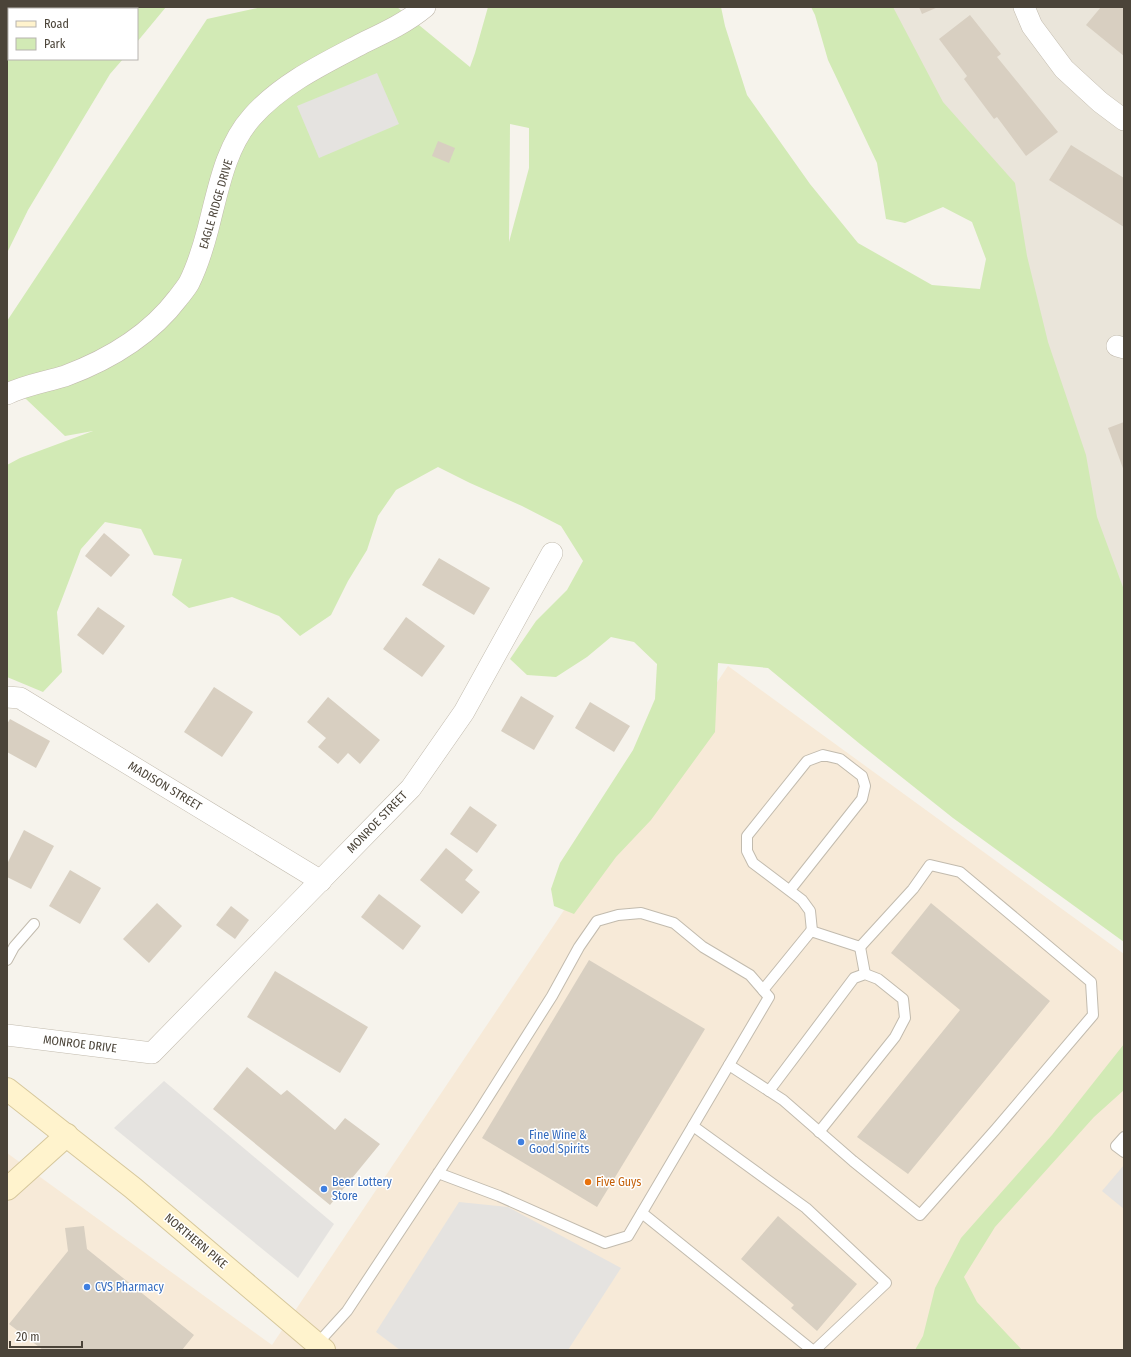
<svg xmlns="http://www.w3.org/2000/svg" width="1131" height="1357" viewBox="0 0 1131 1357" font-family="'Fira Sans Condensed',sans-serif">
	<rect width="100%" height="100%" fill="#f6f3ec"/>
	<polygon fill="#eae5da" points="849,7 1124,7 1124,648 1003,238"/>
	<polygon fill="#f7ead8" points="728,666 1124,954 1124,1350 7,1350 7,1153 272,1345"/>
	<g fill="#d2eab5" fill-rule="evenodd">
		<polygon points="7,7 166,7 137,42 137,9 9,9 9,59 123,59 110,74 28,210 7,253"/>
		<path d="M262 7H397L470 67 475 53 488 7H721L725 26 747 95 810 184 858 243 932 285 980 289 986 259 972 222 943 207 905 223 886 219 877 163 828 60 815 15 811 7H893L943 102 1015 183 1027 256 1048 342 1086 455 1097 517 1124 590V942L953 818 860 744 768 668 718 663 715 732 651 820 616 857 574 914 554 906 551 889 560 863 633 750 655 699 657 664 634 642 611 637 587 657 556 677 527 675 510 659 536 621 567 590 583 561 561 526 522 506 470 483 438 467 396 490 378 516 367 550 348 581 331 615 300 636 279 616 232 597 189 608 172 595 182 559 154 555 141 529 105 522 81 549 57 612 62 672 43 692 7 677V465L20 458 93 431 65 436 7 381V321L207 19ZM510 124 529 128V168L509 242Z"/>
		<polygon points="1124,1044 1124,1090 1094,1117 995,1227 964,1277 977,1302 1022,1350 915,1350 923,1336 935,1288 961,1238 1052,1135"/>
	</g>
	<g fill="#e5e3e0">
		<polygon points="377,73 399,124 319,158 297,106"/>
		<polygon points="164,1081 334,1224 298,1278 114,1128"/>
		<polygon points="1124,1165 1124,1209 1102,1191"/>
		<polygon points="459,1202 508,1207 621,1268 568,1350 400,1350 376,1332"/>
	</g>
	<g fill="#d8cfc1">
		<polygon points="919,7 938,7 922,14"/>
		<polygon points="1101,7 1124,7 1124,56 1086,25"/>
		<polygon points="970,15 1001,54 997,57 1058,132 1026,156 997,117 994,119 964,79 967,76 939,39"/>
		<polygon points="438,141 455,148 449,163 432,156"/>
		<polygon points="1071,145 1124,178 1124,227 1049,180"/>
		<polygon points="1124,422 1124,471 1108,428"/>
		<polygon points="104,533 130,555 111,577 85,556"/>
		<polygon points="439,558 490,588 474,615 422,585"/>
		<polygon points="98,607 125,626 103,655 77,635"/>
		<polygon points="406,617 445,646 422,677 383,649"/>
		<polygon points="214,687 253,712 222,757 184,732"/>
		<polygon points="521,696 554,716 534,750 501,731"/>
		<polygon points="328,697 380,740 360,764 348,753 338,764 318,747 326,738 307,722"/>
		<polygon points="590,702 630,726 614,752 575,728"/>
		<polygon points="10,719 50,741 36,768 7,752 7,724"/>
		<polygon points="470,806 497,825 477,853 450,834"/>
		<polygon points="24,830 54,846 31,889 7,877 7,864"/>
		<polygon points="446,848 473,870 465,880 480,892 462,914 420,880"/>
		<polygon points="70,870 101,888 80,924 49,906"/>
		<polygon points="379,894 421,926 403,950 361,917"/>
		<polygon points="157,903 182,926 149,963 123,939"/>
		<polygon points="931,903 1050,1001 908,1174 857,1137 960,1010 891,953"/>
		<polygon points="231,906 249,920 235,939 216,925"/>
		<polygon points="589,960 705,1029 597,1207 482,1138"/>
		<polygon points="275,971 368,1027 340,1073 247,1017"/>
		<polygon points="247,1067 281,1095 287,1090 335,1130 345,1118 380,1144 330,1205 213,1109"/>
		<polygon points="778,1216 857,1284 817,1331 791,1308 794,1305 741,1259"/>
		<polygon points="84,1226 87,1249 194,1335 182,1350 43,1350 9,1324 68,1251 65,1228"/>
	</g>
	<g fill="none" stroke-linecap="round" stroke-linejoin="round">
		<g stroke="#c2bbae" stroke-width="12">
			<g id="lane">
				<polyline points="790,890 862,799 865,786 862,776 840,759 823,755 807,761 747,836 747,851 753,863 802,900 810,911 812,931"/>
				<polyline points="860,947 865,974"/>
				<polyline points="7,960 14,947 34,924"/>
				<polyline points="729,1065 783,1100 853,1161 920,1215 996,1129 1093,1015 1091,982 960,872 930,865 913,889 860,947 811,931 763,990"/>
				<polyline points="769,1091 854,978 865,974 878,979 903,999 905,1018 895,1037 819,1132"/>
				<polyline points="693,1126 806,1208 886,1283 815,1350"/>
				<polyline points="1124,1137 1116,1146 1124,1152"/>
				<polyline points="642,1213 812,1350"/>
				<polyline points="317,1344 347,1311 478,1113 552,996 579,947 597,921 618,915 641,913 674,923 703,947 750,975 769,997 628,1236 605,1243 499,1196 438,1173"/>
			</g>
		</g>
		<g stroke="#c2bbae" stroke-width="22">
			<g id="street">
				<polyline points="1024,7 1032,26 1064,69 1100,102 1124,120"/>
				<polyline points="1117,346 1124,348"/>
				<path d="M7 394C25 385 45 382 65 376 108 360 150 335 178 298 182 293 186 288 189 283 198 265 203 248 208 229 218 191 225 147 252 117 282 83 325 63 365 42 386 32 407 22 425 7"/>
				<polyline points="7,697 20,698 321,881"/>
				<polyline points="7,1035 152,1053 411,788 464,712 552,553"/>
			</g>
		</g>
		<g stroke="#d6c79b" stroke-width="24">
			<g id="secondary">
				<polyline points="7,1089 133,1188 324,1350"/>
				<polyline points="7,1189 67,1135"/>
			</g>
		</g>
		<use href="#lane" stroke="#fff" stroke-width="10"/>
		<use href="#street" stroke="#fff" stroke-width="21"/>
		<use href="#secondary" stroke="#fff3cd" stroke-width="22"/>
	</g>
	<g fill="#3f7fe0" stroke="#fff" stroke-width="1.5">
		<circle cx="521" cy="1142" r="4"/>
		<circle cx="324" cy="1189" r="4"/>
		<circle cx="87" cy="1287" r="4"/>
	</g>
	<circle fill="#e8710a" stroke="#fff" stroke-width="1.5" cx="588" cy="1182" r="4"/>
	<g text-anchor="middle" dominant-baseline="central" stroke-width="3" stroke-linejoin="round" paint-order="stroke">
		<g font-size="12" fill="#4b4439" stroke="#fff">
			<text transform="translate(216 204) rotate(-74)">EAGLE RIDGE DRIVE</text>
			<text transform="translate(165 786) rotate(31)">MADISON STREET</text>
			<text transform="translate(377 822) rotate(-46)">MONROE STREET</text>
			<text transform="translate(80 1044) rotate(7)">MONROE DRIVE</text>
			<text transform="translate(196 1241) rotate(40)">NORTHERN PIKE</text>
		</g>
		<g font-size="12" fill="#366cbe" stroke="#fff" text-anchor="start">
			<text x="529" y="1135">Fine Wine &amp;<tspan x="529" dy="14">Good Spirits</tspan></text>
			<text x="332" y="1182">Beer Lottery<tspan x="332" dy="14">Store</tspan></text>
			<text x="95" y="1287">CVS Pharmacy</text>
		</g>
		<g font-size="12" fill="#c56008" stroke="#fff" text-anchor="start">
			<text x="596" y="1182">Five Guys</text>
		</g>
	</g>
	<rect width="1131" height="1357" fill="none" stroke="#4b4439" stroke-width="16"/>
	<rect x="8" y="8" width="130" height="52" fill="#ffffff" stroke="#b7b4b0"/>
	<rect x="16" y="21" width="20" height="6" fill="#fff3cd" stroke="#b7b4b0"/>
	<text x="44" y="28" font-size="12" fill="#4b4439">Road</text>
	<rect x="16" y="38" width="20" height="12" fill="#d2eab5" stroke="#b7b4b0"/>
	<text x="44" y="48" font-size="12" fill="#4b4439">Park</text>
	<path d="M10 1341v6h72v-6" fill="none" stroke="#4b4439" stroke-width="2"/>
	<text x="16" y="1341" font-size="12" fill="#4b4439" stroke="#ffffff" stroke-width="3" paint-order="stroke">20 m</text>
</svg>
